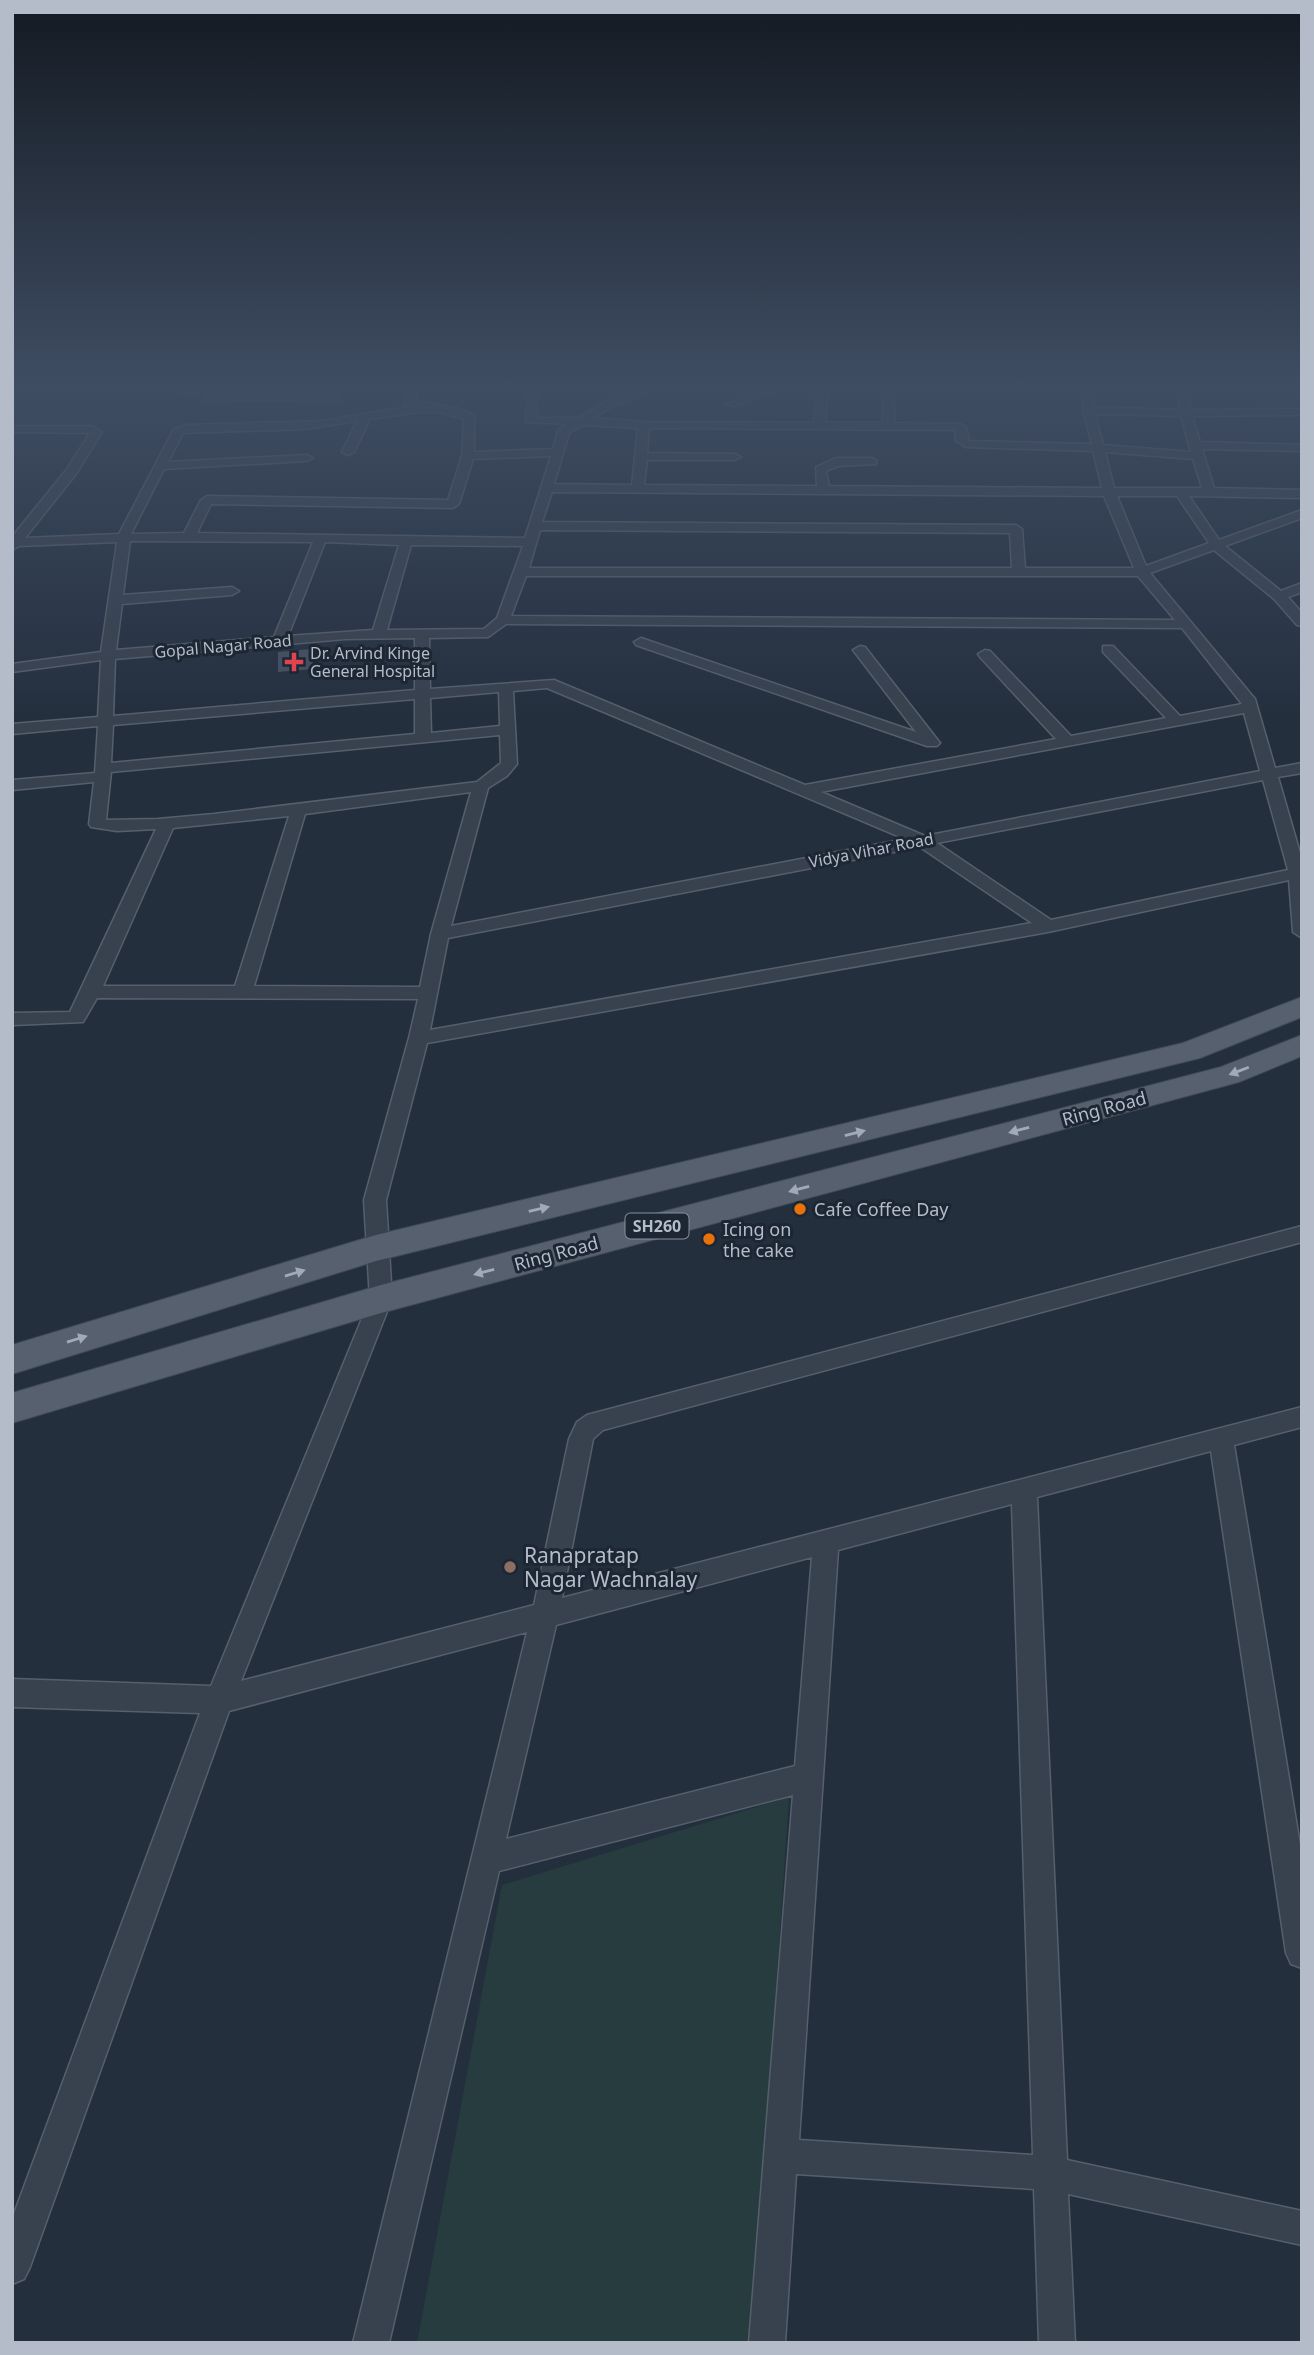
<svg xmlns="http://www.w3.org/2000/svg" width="1314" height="2355" viewBox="0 0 1314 2355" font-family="'Noto Sans',sans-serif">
	<rect width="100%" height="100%" fill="#242f3e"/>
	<polygon fill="#263c3f" points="789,1797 752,2343 417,2343 502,1885"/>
	<polygon fill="#455162" points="312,649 313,669 278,672 278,652"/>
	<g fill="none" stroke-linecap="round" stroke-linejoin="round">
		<g stroke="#565f6c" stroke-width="3">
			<g id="street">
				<polygon points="64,386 218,386 221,389 216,392 69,389"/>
				<path d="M406 386H416V401L457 408 474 415V452L553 449 558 431 567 424 526 422 528 386H538L536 418H578L607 401 648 386H664L615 405 593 418 644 422 814 423 818 386H828L825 423H883V386H893L895 423 960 424 966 427 969 441 1092 444 1083 410V386H1093L1094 407 1180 410 1178 386H1188L1191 410 1302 409V415L1192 416 1200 442 1302 445V451L1202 449 1214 488 1302 490V498L1189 496 1219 540 1302 510V518L1225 546 1281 591 1302 583V592L1288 597 1302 613V626L1297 625 1274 599 1214 550 1150 573 1255 699 1275 768 1302 763V773L1278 777 1302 860V938L1293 932 1289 880 1048 932 427 1043 386 1200 392 1299 241 1681 534 1605 569 1439 577 1422 587 1415 1302 1226V1242L603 1430 593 1439 562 1598 1302 1407V1427L1234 1445 1302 1857V1968L1291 1964 1286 1953 1211 1451 1037 1497 1067 2160 1302 2211V2245L1068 2194 1075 2343H1039L1034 2189 796 2174 785 2343H749L793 1795 499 1871 389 2343H353L527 1632 229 1711 30 2267 24 2279 12 2284V2219L200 1713 12 1707V1679L211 1686 370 1299 364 1200 409 1038 418 999 97 998 83 1022 12 1025V1013L70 1012 156 829 117 831 91 827 89 824 94 782 12 790V780L95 773 98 726 12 734V724L98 717 101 660 12 672V664L101 652 117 542 19 546 12 550V537L67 469 90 433 12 432V426H92L102 432 76 474 25 538 119 534 174 429 186 425 322 421 408 407 405 404ZM420 412H440L464 419 462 456 448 500 207 496 201 500 184 533 131 534 164 469 307 461 313 458 307 455 168 462 183 433 305 429 357 421 342 452 348 455 354 452 370 419ZM1095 414 1181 416 1191 452 1103 445ZM583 425 638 428 632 485 554 484 569 433ZM649 428 955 430 956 441 966 447 1093 451 1102 488 829 486 826 471 838 466 876 464V460L872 458H836L816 467 817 486 644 485 647 460H735L741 457 735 454 647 453ZM1105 452 1193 459 1202 488H1114ZM551 456 525 538 197 533 211 504 453 508 459 504 473 459ZM552 492 1104 496 1134 568H1025L1022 529 1016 525 542 522ZM1117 496H1177L1209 543 1146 566ZM540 530 1010 533 1012 568H529ZM130 541 313 542 274 637 116 650 122 604 232 595 239 591 232 587 123 595ZM325 542 399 545 373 630 288 636ZM411 545 523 546 497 618 484 629 387 630ZM526 576H1138L1175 620 511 616ZM506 624 1182 628 1242 704 1180 716 1113 646H1103V652L1166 718 1071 736 990 651 985 650 978 654 980 657 1056 739 805 785 554 680 430 689 429 638 488 637ZM415 638V690L113 716 115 659 345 639ZM547 688 905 839 451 926 488 788 507 776 517 764 513 691ZM499 692 500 726 431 733 430 698ZM415 699V734L111 763 113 725ZM1244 713 1260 771 925 836 821 792ZM500 735 501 763 477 782 214 814 158 819 106 820 111 772ZM1263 780 1288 870 1051 920 937 843ZM471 792 431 934 420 987 254 986 305 814ZM289 816 235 986H103L173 828ZM920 847 1032 923 430 1030 448 938ZM1012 1504 1033 2155 799 2140 838 1550ZM812 1557 795 1766 506 1839 556 1625Z"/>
				<polygon points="772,386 788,386 735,406 726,404"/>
				<polygon points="211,395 335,395 340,398 335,401 207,400 206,398"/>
				<polygon points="641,638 916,732 853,650 860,646 865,647 940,743 937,746 927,746 636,645 634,642"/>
			</g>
		</g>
		<g stroke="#414a57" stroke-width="2">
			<g id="primary">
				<polygon points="1302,997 1302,1017 1200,1058 376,1261 12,1374 12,1345 376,1235 1183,1043"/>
				<polygon points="1302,1035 1302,1056 1239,1082 381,1313 12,1423 12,1393 381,1285 1221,1067"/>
			</g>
		</g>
		<use href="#street" fill="#38414e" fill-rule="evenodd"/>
		<use href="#primary" fill="#56606e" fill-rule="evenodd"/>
	</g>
	<defs><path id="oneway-solid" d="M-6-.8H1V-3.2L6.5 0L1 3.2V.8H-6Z" transform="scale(1.75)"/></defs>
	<g fill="#a1aab7">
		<use href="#oneway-solid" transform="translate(1239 1071) rotate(159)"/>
		<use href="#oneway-solid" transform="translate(1019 1130) rotate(165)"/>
		<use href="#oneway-solid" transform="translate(855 1133) rotate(-14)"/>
		<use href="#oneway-solid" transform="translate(799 1189) rotate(165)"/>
		<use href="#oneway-solid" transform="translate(539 1209) rotate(-13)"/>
		<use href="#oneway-solid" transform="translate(484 1272) rotate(165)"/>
		<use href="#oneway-solid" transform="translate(295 1273) rotate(-17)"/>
		<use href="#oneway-solid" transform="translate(77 1339) rotate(-17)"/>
	</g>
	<linearGradient id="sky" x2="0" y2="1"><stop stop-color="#141a22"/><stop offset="0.54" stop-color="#3f4d63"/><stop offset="1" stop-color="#3f4d63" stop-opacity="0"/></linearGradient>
	<rect width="1314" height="716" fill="url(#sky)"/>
	<path fill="#e0444e" stroke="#1d2633" stroke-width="2.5" d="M290.5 651.5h7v7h7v7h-7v7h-7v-7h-7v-7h7z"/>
	<g fill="#e8710a" stroke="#1d2633" stroke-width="2.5">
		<circle cx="800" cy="1209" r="7"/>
		<circle cx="709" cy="1239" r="7"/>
	</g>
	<circle fill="#8d6e63" stroke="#1d2633" stroke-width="2.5" cx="510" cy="1567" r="7"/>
	<g text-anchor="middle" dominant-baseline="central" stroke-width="6" stroke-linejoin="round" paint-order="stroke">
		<g font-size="16" fill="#b4bcc9" stroke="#1d2633">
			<text transform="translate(223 646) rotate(-5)">Gopal Nagar Road</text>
			<text transform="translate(871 850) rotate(-11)">Vidya Vihar Road</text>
		</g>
		<g font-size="16" fill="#b4bcc9" stroke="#1d2633" text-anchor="start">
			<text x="310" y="653">Dr. Arvind Kinge<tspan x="310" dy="18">General Hospital</tspan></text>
		</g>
		<rect fill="#1d2633" stroke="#878f9c" stroke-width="2" x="625.5" y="1213.5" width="63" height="25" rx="5"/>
		<g font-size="16" font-weight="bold" fill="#b4bcc9">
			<text x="657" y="1226">SH260</text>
		</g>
		<g font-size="18" fill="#b4bcc9" stroke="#1d2633">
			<text transform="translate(1104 1108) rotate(-15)">Ring Road</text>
			<text transform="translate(556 1253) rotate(-15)">Ring Road</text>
		</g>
		<g font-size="18" fill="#b4bcc9" stroke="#1d2633" text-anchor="start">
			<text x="814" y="1209">Cafe Coffee Day</text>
			<text x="723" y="1229">Icing on<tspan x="723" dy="21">the cake</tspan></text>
		</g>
		<g font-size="21" fill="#b4bcc9" stroke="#1d2633" text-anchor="start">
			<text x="524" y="1555">Ranapratap<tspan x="524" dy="24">Nagar Wachnalay</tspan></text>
		</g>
	</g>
	<rect width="1314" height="2355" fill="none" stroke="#b4bcc9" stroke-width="28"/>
</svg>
